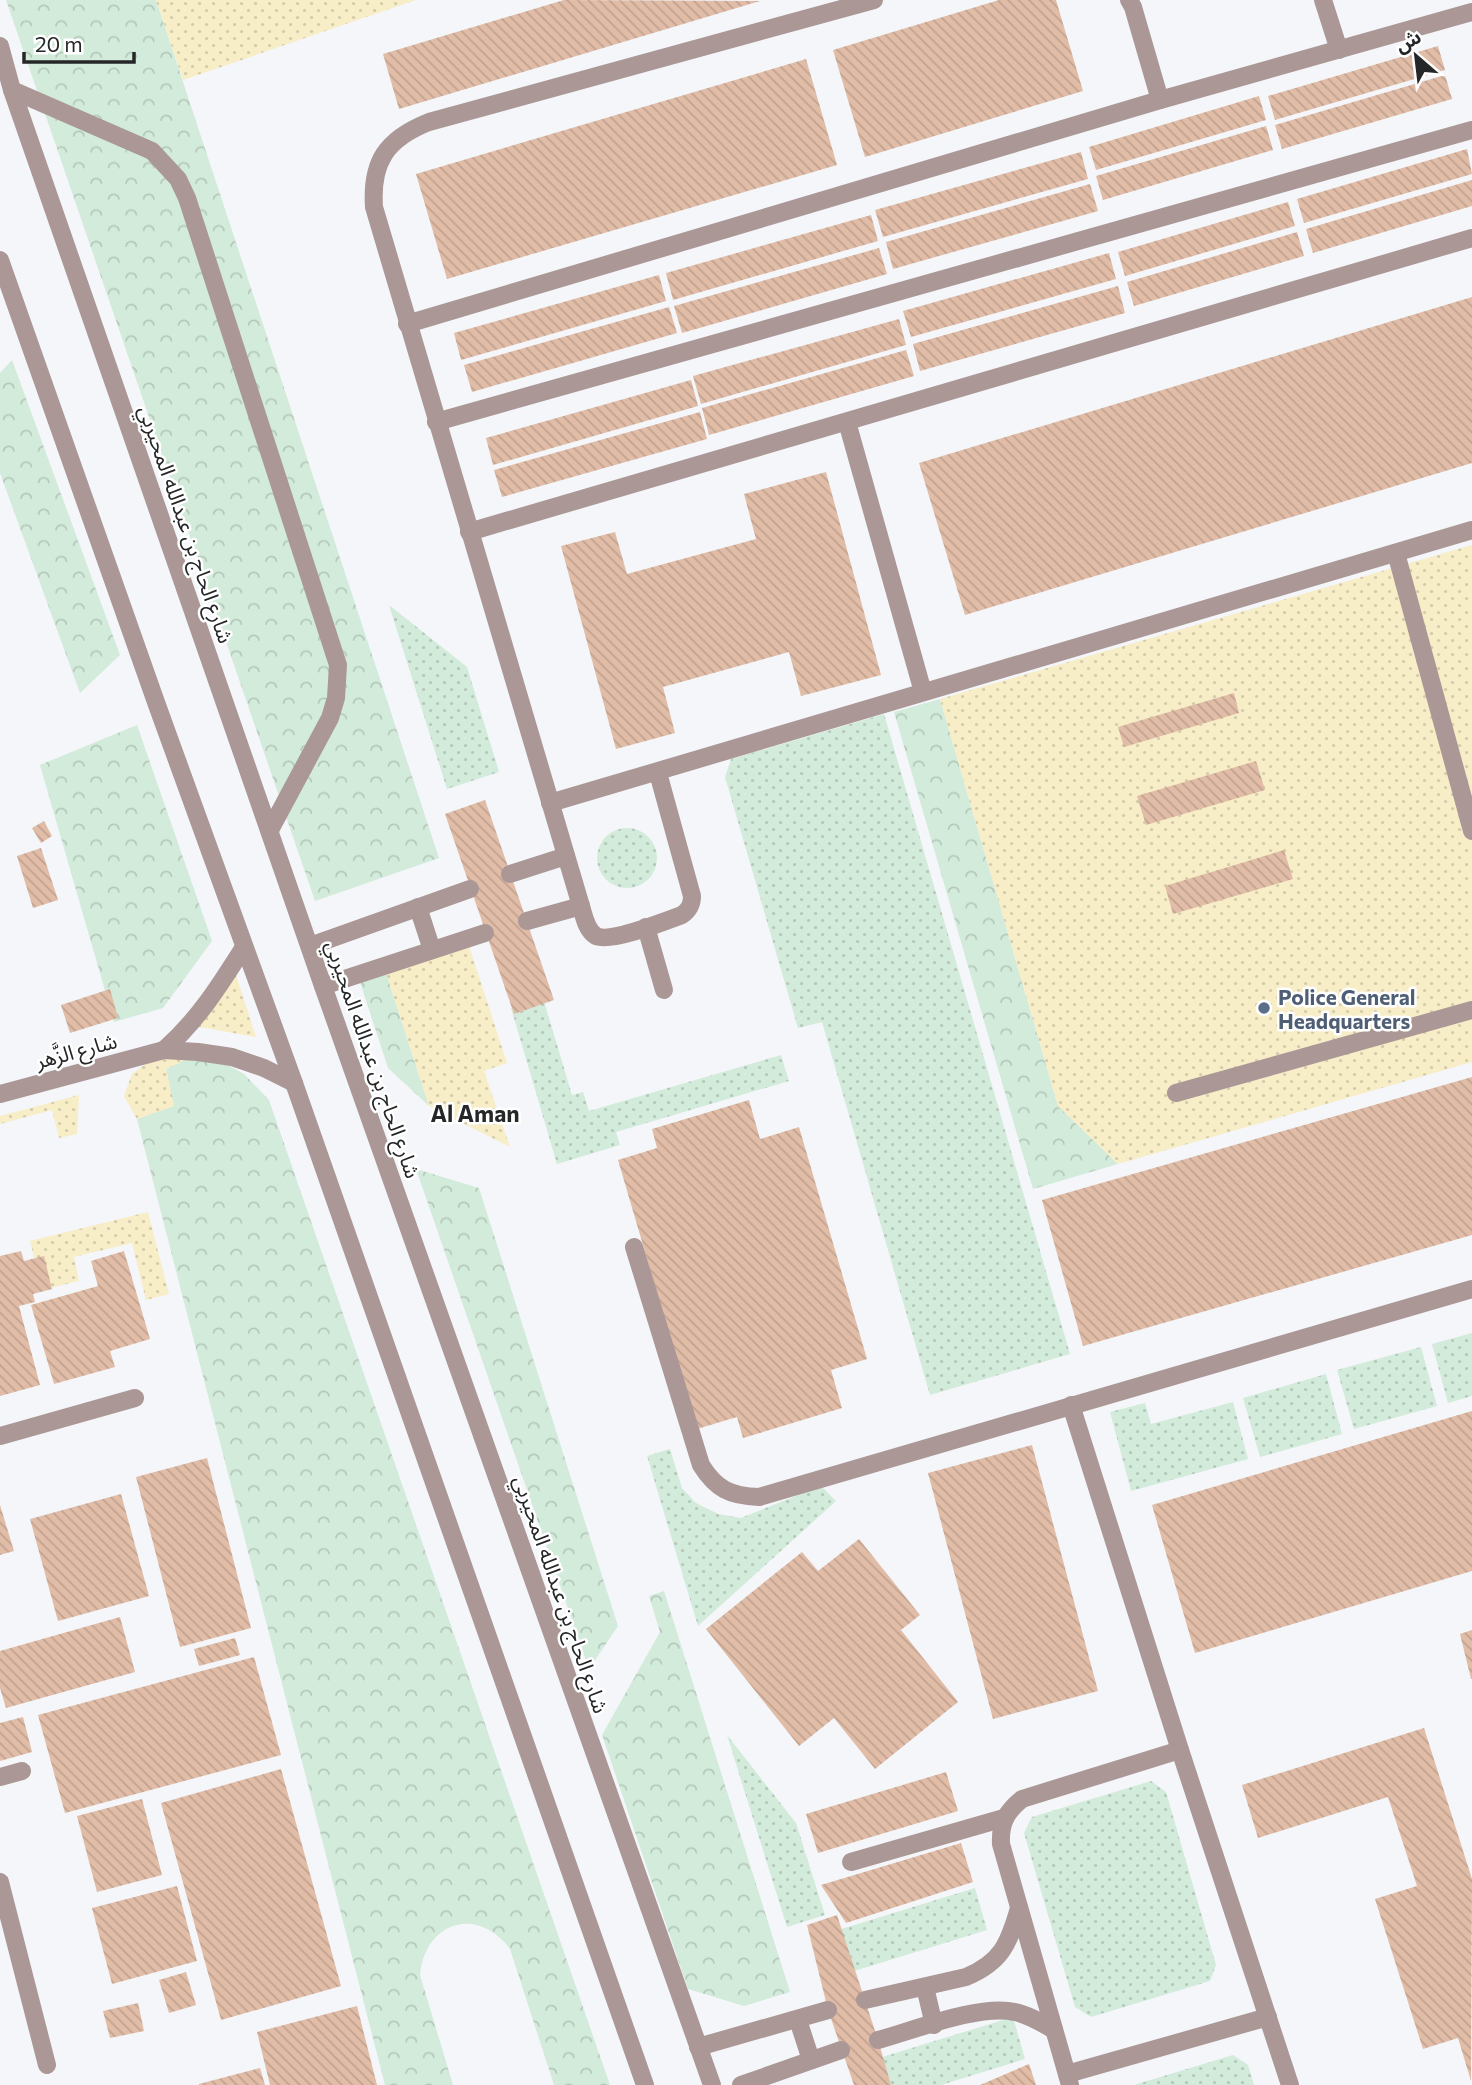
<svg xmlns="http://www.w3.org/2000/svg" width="1472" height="2085" viewBox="0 0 1472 2085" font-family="Commissioner,'Noto Sans Arabic',sans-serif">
	<defs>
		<pattern id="grass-dots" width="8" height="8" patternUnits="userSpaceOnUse" patternTransform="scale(1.75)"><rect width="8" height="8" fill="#d2ebda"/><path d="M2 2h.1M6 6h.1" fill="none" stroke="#b4c9bb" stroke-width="1.8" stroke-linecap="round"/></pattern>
		<pattern id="forest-crowns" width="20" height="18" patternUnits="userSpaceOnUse" patternTransform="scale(1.75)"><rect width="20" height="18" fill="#d2ebda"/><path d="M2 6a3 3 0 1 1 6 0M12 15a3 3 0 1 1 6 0" fill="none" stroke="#b4c9bb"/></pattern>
		<pattern id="sand-dots" width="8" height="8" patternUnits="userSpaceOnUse" patternTransform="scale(1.75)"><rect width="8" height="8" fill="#f7edc7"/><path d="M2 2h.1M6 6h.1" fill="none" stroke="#d4cbab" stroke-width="1.8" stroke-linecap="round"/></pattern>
		<pattern id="building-back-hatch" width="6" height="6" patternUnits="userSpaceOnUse" patternTransform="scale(1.75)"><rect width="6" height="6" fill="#e1bda7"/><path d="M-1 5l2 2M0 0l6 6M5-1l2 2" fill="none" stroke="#c1a290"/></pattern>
	</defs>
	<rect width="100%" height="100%" fill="#f4f6fa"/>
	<g fill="url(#grass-dots)">
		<polygon points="389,605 467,667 499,772 447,789"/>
		<polygon points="884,714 1070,1354 930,1395 822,1022 798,1028 725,777 731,759"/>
		<circle cx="627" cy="858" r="30"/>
		<polygon points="543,998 572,1095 583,1092 589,1111 781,1055 789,1081 616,1132 620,1145 557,1164 511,1008"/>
		<polygon points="1472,1333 1472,1396 1448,1403 1432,1344"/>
		<polygon points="1421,1347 1437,1406 1354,1429 1337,1370"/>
		<polygon points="1326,1374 1342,1434 1260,1457 1243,1398"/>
		<polygon points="1233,1402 1248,1459 1131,1491 1110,1412 1145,1403 1151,1424"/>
		<polygon points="670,1449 682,1488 696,1503 718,1514 741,1518 821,1486 836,1501 698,1626 647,1456"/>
		<polygon points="727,1735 796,1823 825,1915 787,1927"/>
		<polygon points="1151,1781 1166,1792 1216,1965 1210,1981 1091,2017 1075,2007 1024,1833 1032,1817"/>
		<polygon points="975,1888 987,1930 851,1972 838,1930"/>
		<polygon points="1013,2017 1025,2059 941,2085 884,2085 876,2059"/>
		<polygon points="1233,2055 1248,2065 1254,2085 1134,2085"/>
	</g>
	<g fill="url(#forest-crowns)">
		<polygon points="6,0 156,0 439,858 315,901"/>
		<polygon points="12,360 120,655 80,693 0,473 0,373"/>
		<polygon points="940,699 1058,1106 1118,1164 1033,1189 894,712"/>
		<polygon points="137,725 212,941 163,1008 114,1022 40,765"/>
		<polygon points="385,970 429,1106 388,1068 359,979"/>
		<path d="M190 1058 219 1060 244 1074 269 1100 610 2085H554L510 1949C477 1905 425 1922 420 1975L453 2085H385L137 1119 173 1106 166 1068Z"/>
		<polygon points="416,1169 479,1188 618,1626 589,1669"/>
		<polygon points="664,1591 790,1992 744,2006 688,1989 602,1735 660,1632 649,1596"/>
	</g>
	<g fill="url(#sand-dots)">
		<polygon points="156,0 416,0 183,80"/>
		<polygon points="1472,545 1472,1062 1118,1164 1058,1106 940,699"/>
		<polygon points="468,943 507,1063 484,1071 510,1147 429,1106 385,970"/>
		<polygon points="235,972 256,1037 194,1026"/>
		<polygon points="190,1058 166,1069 174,1106 137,1119 124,1096 132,1074 151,1060"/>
		<polygon points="79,1095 77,1134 59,1138 52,1110 0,1124 0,1116"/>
		<polygon points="148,1212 169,1294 146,1300 132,1243 74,1257 79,1281 42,1290 30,1241"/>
	</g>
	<g fill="url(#building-back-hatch)">
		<polygon points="564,0 760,1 399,109 383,54"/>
		<polygon points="999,0 1056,0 1083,91 865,157 833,50"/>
		<polygon points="1438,46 1445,70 1275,120 1268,96"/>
		<polygon points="806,59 837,165 447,279 416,174"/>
		<polygon points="1445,75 1452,99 1282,149 1275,125"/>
		<polygon points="1259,96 1266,120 1096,170 1089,147"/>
		<polygon points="1266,126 1273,150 1103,200 1096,176"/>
		<polygon points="1467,149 1472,174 1304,223 1297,199"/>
		<polygon points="1081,152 1088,179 883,237 875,210"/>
		<polygon points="1472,180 1472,206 1313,253 1306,229"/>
		<polygon points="1090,184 1098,211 893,269 886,242"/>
		<polygon points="1288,202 1295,226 1125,276 1118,252"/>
		<polygon points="871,215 878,241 673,300 666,273"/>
		<polygon points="1297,232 1304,256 1134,306 1127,282"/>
		<polygon points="879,248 887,274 682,333 674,306"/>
		<polygon points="1109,253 1116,279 911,337 903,311"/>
		<polygon points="659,275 666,301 461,360 454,333"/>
		<polygon points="1118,286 1125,313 920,371 913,344"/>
		<polygon points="1472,297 1472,463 965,615 919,463"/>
		<polygon points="669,307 677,333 472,392 464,365"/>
		<polygon points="899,319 906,345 701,404 693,376"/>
		<polygon points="906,350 914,376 709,435 702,408"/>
		<polygon points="691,380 698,406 493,465 486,438"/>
		<polygon points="700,412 707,439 502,497 494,470"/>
		<polygon points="826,472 881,675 801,696 789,652 663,687 675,733 616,749 561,546 615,532 627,574 756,539 744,494"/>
		<polygon points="1234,693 1239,713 1124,747 1118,727"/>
		<polygon points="1256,761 1265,790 1146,825 1137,796"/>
		<polygon points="485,800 554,1000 514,1014 445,814"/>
		<polygon points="44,821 52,836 41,843 32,828"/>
		<polygon points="41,848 58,900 33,908 17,856"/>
		<polygon points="1284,850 1293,879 1173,914 1165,886"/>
		<polygon points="110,989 118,1018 70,1033 61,1005"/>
		<polygon points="1472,1077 1472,1235 1083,1346 1042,1200"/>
		<polygon points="749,1100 760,1139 799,1127 867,1359 831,1370 842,1408 743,1438 737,1417 697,1429 618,1160 657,1148 652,1129"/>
		<polygon points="21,1251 24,1261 44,1256 52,1289 33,1294 35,1302 19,1306 40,1385 0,1396 0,1256"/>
		<polygon points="124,1251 150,1339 110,1351 115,1367 54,1384 31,1305 98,1286 91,1261"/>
		<polygon points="1472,1411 1472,1571 1195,1653 1152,1505"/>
		<polygon points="1032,1445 1098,1691 993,1719 928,1473"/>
		<polygon points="207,1458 251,1628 180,1647 136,1477"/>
		<polygon points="121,1494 149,1596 58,1621 30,1519"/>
		<polygon points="0,1505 14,1551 0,1555"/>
		<polygon points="859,1539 920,1615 901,1630 958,1702 875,1769 834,1718 799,1746 706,1629 802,1552 818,1571"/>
		<polygon points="120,1617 135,1672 6,1708 0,1688 0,1651"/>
		<polygon points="1472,1630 1472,1679 1471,1679 1460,1634"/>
		<polygon points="235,1638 240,1655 199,1666 194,1649"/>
		<polygon points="254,1657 281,1755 65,1813 38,1715"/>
		<polygon points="23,1717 32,1752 0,1761 0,1723"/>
		<polygon points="1424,1728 1472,1879 1471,2081 1458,2038 1423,2049 1375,1899 1417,1886 1388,1797 1258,1838 1242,1785"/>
		<polygon points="281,1769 341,1986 221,2020 161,1803"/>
		<polygon points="946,1772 958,1811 818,1853 806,1814"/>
		<polygon points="142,1799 162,1875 97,1892 77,1816"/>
		<polygon points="961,1843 973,1882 846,1923 821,1885"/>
		<polygon points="177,1886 197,1961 112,1984 92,1908"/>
		<polygon points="837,1915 878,2040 891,2085 854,2085 828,2010 807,1925"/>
		<polygon points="186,1972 196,2005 169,2013 159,1980"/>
		<polygon points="138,2003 144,2031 110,2038 103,2011"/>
		<polygon points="357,2006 377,2085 270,2085 257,2032"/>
		<polygon points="1029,2064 1036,2085 980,2085"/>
		<polygon points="260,2068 265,2085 199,2085 199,2084"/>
	</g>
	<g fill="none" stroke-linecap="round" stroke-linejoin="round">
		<g stroke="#aa9796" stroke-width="18">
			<polyline points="1129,0 1133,7 1160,100"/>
			<polyline points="1323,0 1339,50"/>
			<polyline points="12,90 152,151 178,179 187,198 338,665 336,698 330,718 270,830"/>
			<polyline points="407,324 1160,100 1472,12"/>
			<polyline points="436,422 1472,130"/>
			<polyline points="847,422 923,692"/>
			<polyline points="469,532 1472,238"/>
			<polyline points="1396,553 1472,831"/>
			<path d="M658 773 692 896C692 905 689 910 682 915 666 921 610 943 596 936 586 930 584 916 581 906L374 207C371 162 386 139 429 122L874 0"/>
			<polyline points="550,803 1472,530"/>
			<polyline points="510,874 566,856"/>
			<polyline points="418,907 432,950"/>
			<polyline points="527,921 581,906"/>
			<polyline points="646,927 664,990"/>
			<polyline points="310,946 470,889"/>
			<polyline points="323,986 485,933"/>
			<polyline points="1176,1093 1472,1010"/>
			<path d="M634 1247 701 1465C716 1489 730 1496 759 1497L1472 1289"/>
			<polyline points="1071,1405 1180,1750 1290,2085"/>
			<polyline points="0,1436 135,1398"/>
			<polyline points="0,1777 22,1771"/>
			<polyline points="851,1862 1004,1818"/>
			<polyline points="0,1882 47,2065"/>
			<polyline points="925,1987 934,2025"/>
			<path d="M865 2000 966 1977C1002 1962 1009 1943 1019 1908"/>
			<polyline points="798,2020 811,2060"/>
			<path d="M878 2040C915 2030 979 2004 1015 2012 1029 2015 1042 2023 1054 2030"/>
			<polyline points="698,2047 828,2010"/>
			<polyline points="1067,2074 1268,2017"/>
			<polyline points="741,2085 841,2050"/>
			<path d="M1070 2085 1001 1844C1000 1823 1006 1812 1022 1799L1180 1750"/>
		</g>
		<g stroke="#aa9796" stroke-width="18">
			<path d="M164 1050C198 1020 220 985 244 947"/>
			<polyline points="0,1094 164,1050 198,1052 232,1057 264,1068 294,1083"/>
		</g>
		<g stroke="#aa9796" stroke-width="18">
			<polyline points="0,46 12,90 323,986 712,2085"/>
			<polyline points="0,260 157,705 294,1083 645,2085"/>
		</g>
	</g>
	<circle fill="#5c6f8a" stroke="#fff" stroke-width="2.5" cx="1264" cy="1008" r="7"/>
	<g text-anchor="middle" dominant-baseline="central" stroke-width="5" stroke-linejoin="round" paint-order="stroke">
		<g font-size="21" fill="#252627" stroke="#fff">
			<text transform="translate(187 524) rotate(71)">شارع الحاج بن عبدالله المحيربي</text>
			<text transform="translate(76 1050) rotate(-15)">شارع الزَّهر</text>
			<text transform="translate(374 1059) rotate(71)">شارع الحاج بن عبدالله المحيربي</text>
			<text transform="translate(562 1594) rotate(71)">شارع الحاج بن عبدالله المحيربي</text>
		</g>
		<g font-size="21" font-weight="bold" fill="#4e5e75" stroke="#fff" text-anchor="start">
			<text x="1278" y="996">Police General<tspan x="1278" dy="24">Headquarters</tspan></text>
		</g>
		<g font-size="23" font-weight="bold" fill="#252627" stroke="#fff">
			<text x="475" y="1113">Al Aman</text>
		</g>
	</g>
	<g transform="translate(1416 56) rotate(332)" stroke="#ffffff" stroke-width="5" paint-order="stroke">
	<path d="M0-5L12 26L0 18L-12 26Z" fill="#252627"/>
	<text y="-10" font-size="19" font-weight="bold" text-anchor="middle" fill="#252627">ش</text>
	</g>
	<path d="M24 52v10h110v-10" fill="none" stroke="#252627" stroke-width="3.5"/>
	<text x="35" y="52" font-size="21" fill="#252627" stroke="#ffffff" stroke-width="5" paint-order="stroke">20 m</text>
</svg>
